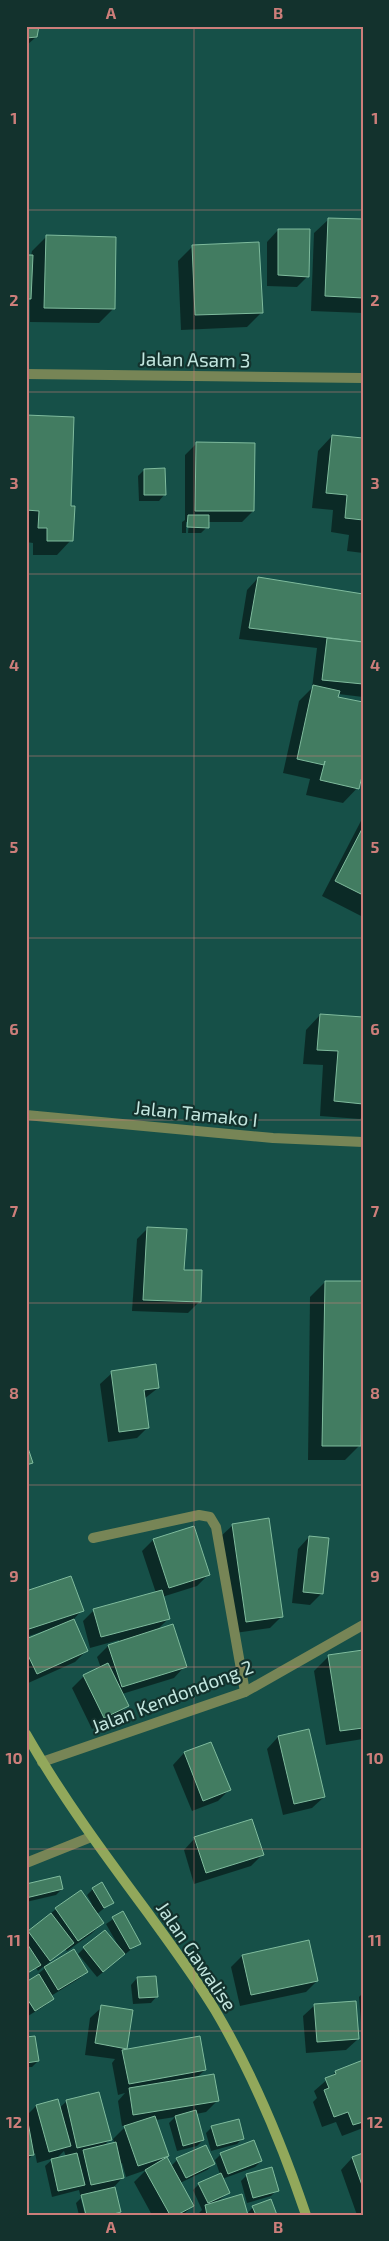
<svg xmlns="http://www.w3.org/2000/svg" width="389" height="2241" viewBox="0 0 389 2241" font-family="'Exo 2',sans-serif">
	<rect width="100%" height="100%" fill="#165048"/>
	<g fill="#0007" fill-rule="evenodd">
		<polygon points="26,26 36,37 26,46"/>
		<polygon points="329,219 363,220 363,313 311,311 314,233"/>
		<polygon points="278,230 308,276 297,287 267,286 267,242"/>
		<polygon points="46,237 113,309 99,323 30,322 30,297 26,302 26,256 31,256 32,251"/>
		<polygon points="193,246 262,312 247,327 181,330 178,261"/>
		<polygon points="26,416 70,507 71,540 57,555 33,555 33,543 26,542"/>
		<polygon points="332,436 363,439 363,553 347,551 349,535 331,532 333,510 312,508 318,451"/>
		<polygon points="197,443 253,511 242,522 208,522 207,527 201,533 188,533 189,522 186,522 186,533 182,533 182,522 185,520 185,455"/>
		<polygon points="144,470 165,494 159,501 139,501 138,476"/>
		<polygon points="258,578 363,595 363,697 338,694 337,698 363,703 363,782 343,803 306,795 310,779 283,773 299,701 312,688 317,648 239,639 247,590"/>
		<polygon points="363,817 363,917 322,896"/>
		<polygon points="320,1015 363,1018 363,1116 360,1119 320,1116 323,1065 303,1064 306,1030"/>
		<polygon points="148,1228 183,1271 199,1302 188,1313 132,1311 137,1239"/>
		<polygon points="325,1282 360,1445 345,1460 308,1460 310,1297"/>
		<polygon points="112,1373 158,1388 144,1399 148,1427 137,1438 108,1442 100,1384"/>
		<polygon points="233,1525 282,1616 270,1628 235,1633 221,1536"/>
		<polygon points="193,1528 208,1575 197,1586 162,1597 168,1619 157,1630 185,1666 174,1678 122,1694 127,1706 116,1717 92,1729 72,1688 84,1676 101,1668 97,1657 108,1646 119,1642 119,1640 90,1648 83,1621 94,1610 156,1593 142,1551 153,1540"/>
		<polygon points="309,1537 322,1593 310,1605 292,1603 298,1549"/>
		<polygon points="26,1593 82,1610 73,1620 86,1651 75,1662 26,1684 26,1641 48,1632 47,1630 26,1637"/>
		<polygon points="363,1651 363,1739 326,1745 314,1671 329,1656"/>
		<polygon points="278,1737 324,1797 312,1808 283,1815 267,1749"/>
		<polygon points="211,1743 229,1790 218,1801 192,1811 173,1765 184,1753"/>
		<polygon points="195,1838 262,1855 251,1866 194,1884 184,1850"/>
		<polygon points="26,1885 62,1889 56,1895 26,1902"/>
		<polygon points="93,1889 112,1902 97,1914 103,1923 91,1934 67,1951 65,1949 45,1966 86,1972 80,1978 51,1996 52,1999 46,2005 28,2016 26,2013 26,1984 44,1969 43,1967 38,1971 36,1968 26,1975 26,1934 56,1909 92,1904 87,1895"/>
		<polygon points="122,1913 139,1943 97,1977 78,1954 84,1948 119,1947 106,1924"/>
		<polygon points="242,1956 317,1981 306,1992 240,2006 231,1967"/>
		<polygon points="137,1978 157,1996 151,2003 133,2004 131,1985"/>
		<polygon points="363,1993 363,2034 362,2034 359,1997"/>
		<polygon points="315,2005 358,2039 346,2050 306,2053 303,2016"/>
		<path d="M102 2007 126 2048 123 2052 205 2070 196 2078 217 2101 206 2112 196 2114 203 2140 197 2146 177 2151 169 2123 175 2117 156 2120 167 2156 162 2161 171 2166 177 2160 214 2164 207 2170 180 2183 193 2205 183 2215H152L134 2182 146 2170 126 2177 122 2163 120 2164 123 2177 114 2187 120 2212 117 2215H87L83 2199H81L85 2215H79L76 2203 81 2198 79 2190 52 2197 45 2166 54 2158 37 2163 35 2153 26 2161V2116L36 2106 59 2108 67 2101 110 2139 103 2147 115 2144 113 2139 127 2125 122 2126 118 2101 125 2093 118 2095 112 2063 115 2059 85 2055 90 2018ZM64 2151 66 2157 56 2159Z"/>
		<polygon points="26,2038 38,2061 32,2067 26,2067"/>
		<polygon points="363,2062 363,2128 342,2136 336,2122 322,2127 313,2102 317,2098 314,2091 336,2072"/>
		<polygon points="212,2127 243,2138 237,2144 211,2151 206,2133"/>
		<polygon points="221,2154 261,2161 255,2167 222,2179 229,2192 216,2203 247,2214 253,2207 276,2215 197,2215 202,2210 193,2190 199,2184 220,2174 215,2160"/>
		<polygon points="363,2155 363,2215 357,2215 341,2170 352,2158"/>
		<polygon points="247,2175 277,2190 271,2196 247,2203 241,2181"/>
	</g>
	<g fill="#427c61" stroke="#7fbb9d">
		<polygon points="26,26 39,26 37,37 26,38"/>
		<polygon points="328,218 363,219 363,298 325,296"/>
		<polygon points="278,229 310,229 309,277 278,275"/>
		<polygon points="46,235 116,237 115,309 44,308"/>
		<polygon points="259,242 263,313 195,315 192,245"/>
		<polygon points="26,255 33,255 31,299 26,299"/>
		<polygon points="26,415 74,417 71,506 75,506 73,541 47,541 47,528 38,528 39,511 26,510"/>
		<polygon points="332,435 363,438 363,520 345,518 347,495 326,493"/>
		<polygon points="196,442 255,443 254,511 195,511"/>
		<polygon points="165,468 166,495 144,495 144,469"/>
		<polygon points="188,515 209,515 209,528 187,527"/>
		<polygon points="258,577 363,594 363,642 249,628"/>
		<polygon points="327,638 363,642 363,684 322,680"/>
		<polygon points="313,685 340,691 338,697 363,702 363,772 359,789 320,780 325,761 324,765 297,759"/>
		<polygon points="363,827 363,895 335,881"/>
		<polygon points="320,1014 363,1017 363,1104 334,1101 338,1051 317,1050"/>
		<polygon points="147,1227 187,1229 184,1270 202,1270 201,1302 143,1300"/>
		<polygon points="325,1281 363,1281 361,1446 322,1446"/>
		<polygon points="156,1364 159,1388 144,1390 149,1428 119,1432 111,1371"/>
		<polygon points="26,1442 33,1463 26,1465"/>
		<polygon points="269,1518 283,1617 246,1622 232,1524"/>
		<polygon points="194,1526 210,1575 169,1588 153,1539"/>
		<polygon points="309,1536 329,1538 323,1594 303,1592"/>
		<polygon points="71,1576 84,1611 26,1630 26,1591"/>
		<polygon points="162,1590 170,1619 101,1637 93,1609"/>
		<polygon points="74,1619 88,1651 37,1674 26,1651 26,1639"/>
		<polygon points="173,1624 187,1667 122,1687 108,1645"/>
		<polygon points="363,1650 363,1728 340,1731 328,1655"/>
		<polygon points="108,1663 129,1706 104,1718 83,1675"/>
		<polygon points="309,1729 325,1797 294,1804 278,1736"/>
		<polygon points="211,1742 231,1790 203,1801 184,1752"/>
		<polygon points="252,1819 264,1855 206,1873 194,1837"/>
		<polygon points="60,1876 63,1889 26,1898 26,1884"/>
		<polygon points="102,1882 114,1903 104,1908 92,1888"/>
		<polygon points="81,1890 104,1923 78,1941 55,1908"/>
		<polygon points="123,1911 141,1944 130,1949 112,1917"/>
		<polygon points="51,1913 74,1943 50,1961 28,1931"/>
		<polygon points="105,1930 125,1954 103,1972 83,1947"/>
		<polygon points="309,1940 318,1981 251,1995 242,1955"/>
		<polygon points="26,1942 41,1965 26,1974"/>
		<polygon points="74,1949 88,1972 58,1990 44,1967"/>
		<polygon points="39,1974 54,1999 35,2011 26,1997 26,1982"/>
		<polygon points="156,1976 158,1997 139,1998 137,1977"/>
		<polygon points="356,2001 359,2039 317,2042 314,2004"/>
		<polygon points="101,2005 133,2010 127,2049 95,2043"/>
		<polygon points="35,2036 39,2061 26,2063 26,2037"/>
		<polygon points="200,2036 206,2070 129,2084 122,2050"/>
		<polygon points="363,2060 363,2122 353,2125 348,2112 334,2117 324,2090 329,2088 325,2078 336,2074 335,2071"/>
		<polygon points="214,2074 219,2101 133,2115 129,2088"/>
		<polygon points="99,2092 112,2140 77,2148 66,2100"/>
		<polygon points="58,2099 71,2146 49,2152 36,2105"/>
		<polygon points="196,2110 204,2140 183,2146 175,2116"/>
		<polygon points="155,2116 169,2156 138,2166 124,2126"/>
		<polygon points="27,2117 34,2155 26,2156 26,2118"/>
		<polygon points="239,2119 244,2139 217,2146 211,2126"/>
		<polygon points="254,2140 262,2161 228,2174 220,2153"/>
		<polygon points="116,2142 124,2178 91,2185 83,2150"/>
		<polygon points="206,2145 215,2164 186,2178 176,2158"/>
		<polygon points="77,2153 85,2185 58,2191 51,2159"/>
		<polygon points="363,2153 363,2188 352,2157"/>
		<polygon points="167,2157 194,2206 177,2215 170,2215 145,2170"/>
		<polygon points="272,2167 279,2191 253,2198 246,2174"/>
		<polygon points="221,2173 230,2193 208,2203 198,2183"/>
		<polygon points="115,2187 121,2212 110,2215 86,2215 81,2195"/>
		<polygon points="242,2194 248,2215 207,2215 205,2205"/>
		<polygon points="271,2199 277,2215 256,2215 252,2206"/>
	</g>
	<g fill="none" stroke-linecap="round" stroke-linejoin="round">
		<polyline stroke="#778556" stroke-width="10" points="93,1538 199,1515 210,1517 216,1527 245,1692"/>
		<g stroke="#778556" stroke-width="10">
			<polyline points="26,374 363,378"/>
			<polyline points="26,1115 273,1138 363,1142"/>
			<polyline points="42,1762 245,1692 363,1625"/>
			<polyline points="26,1863 91,1837"/>
		</g>
		<path stroke="#92a85b" stroke-width="10" d="M26 1734C62 1797 105 1855 148 1913 171 1945 195 1977 215 2010 253 2074 282 2144 306 2215"/>
	</g>
	<path fill="none" stroke="#cd7e7a" stroke-width="1" stroke-opacity="0.55" d="M194 26V2215M26 210H363M26 392H363M26 574H363M26 756H363M26 938H363M26 1120H363M26 1303H363M26 1485H363M26 1667H363M26 1849H363M26 2031H363"/>
	<g text-anchor="middle" dominant-baseline="central" stroke-width="4.5" stroke-linejoin="round" paint-order="stroke">
		<g font-size="19" fill="#c3e6df" stroke="#13322d">
			<text transform="translate(195 359) rotate(1)">Jalan Asam 3</text>
			<text transform="translate(196 1113) rotate(6)">Jalan Tamako I</text>
			<text transform="translate(172 1696) rotate(-21)">Jalan Kendondong 2</text>
			<text transform="translate(197 1956) rotate(56)">Jalan Gawalise</text>
		</g>
	</g>
	<rect width="389" height="2241" fill="none" stroke="#13322d" stroke-width="55"/>
	<rect x="28" y="28" width="334" height="2186" fill="none" stroke="#cd7e7a" stroke-width="2"/>
	<g font-size="16" text-anchor="middle" font-weight="bold" fill="#cd7e7a">
		<text x="111" y="19">A</text>
		<text x="278" y="19">B</text>
		<text x="14" y="124">1</text>
		<text x="375" y="124">1</text>
		<text x="14" y="306">2</text>
		<text x="375" y="306">2</text>
		<text x="14" y="489">3</text>
		<text x="375" y="489">3</text>
		<text x="14" y="671">4</text>
		<text x="375" y="671">4</text>
		<text x="14" y="853">5</text>
		<text x="375" y="853">5</text>
		<text x="14" y="1035">6</text>
		<text x="375" y="1035">6</text>
		<text x="14" y="1217">7</text>
		<text x="375" y="1217">7</text>
		<text x="14" y="1399">8</text>
		<text x="375" y="1399">8</text>
		<text x="14" y="1582">9</text>
		<text x="375" y="1582">9</text>
		<text x="14" y="1764">10</text>
		<text x="375" y="1764">10</text>
		<text x="14" y="1946">11</text>
		<text x="375" y="1946">11</text>
		<text x="14" y="2128">12</text>
		<text x="375" y="2128">12</text>
		<text x="111" y="2233">A</text>
		<text x="278" y="2233">B</text>
	</g>
</svg>
